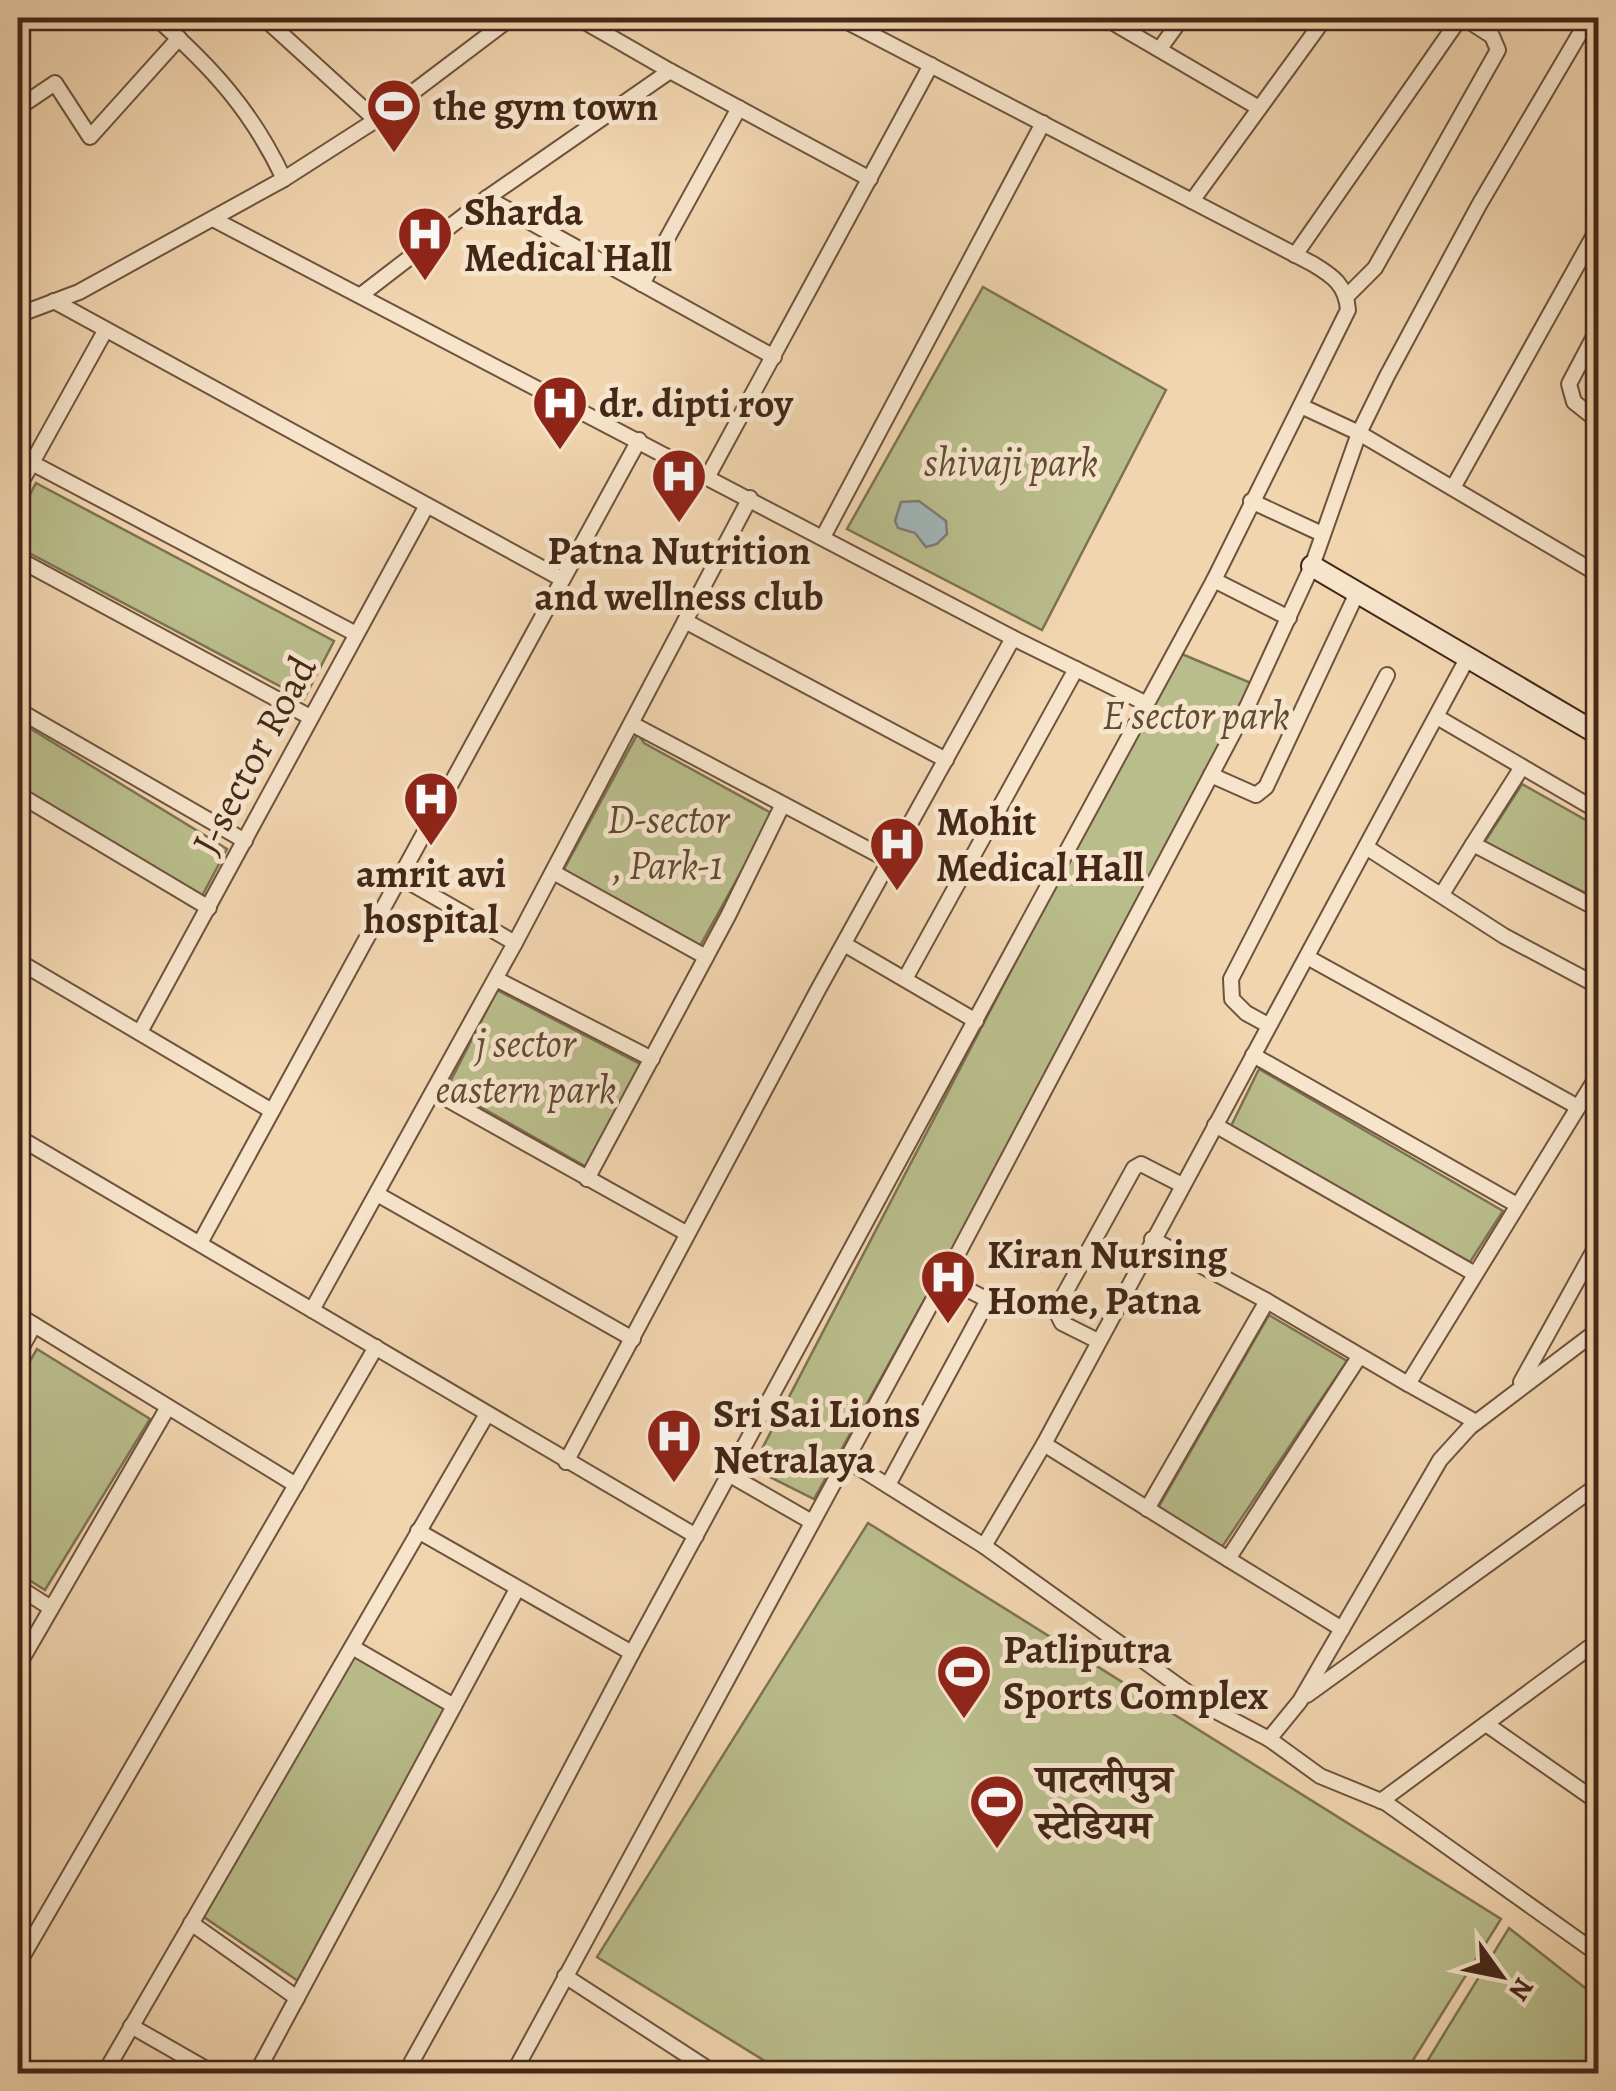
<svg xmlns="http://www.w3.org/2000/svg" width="1616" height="2091" viewBox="0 0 1616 2091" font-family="Alegreya,'Noto Serif Devanagari',serif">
	<rect width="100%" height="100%" fill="#f1d5af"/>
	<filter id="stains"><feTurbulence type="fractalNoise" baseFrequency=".002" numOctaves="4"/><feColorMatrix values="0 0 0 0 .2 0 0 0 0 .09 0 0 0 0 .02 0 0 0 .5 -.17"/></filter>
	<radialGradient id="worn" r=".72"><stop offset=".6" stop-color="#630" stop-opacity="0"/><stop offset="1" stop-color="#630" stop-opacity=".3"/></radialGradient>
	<g fill="#b9bd8b" stroke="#7e7252" stroke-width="2.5">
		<polygon points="983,287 1166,390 1042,630 847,529"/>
		<polygon points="36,483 334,641 304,699 18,547 18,517"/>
		<polygon points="1177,652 1263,688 814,1499 752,1468"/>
		<polygon points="18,721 227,849 202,896 18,787"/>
		<polygon points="638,733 644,743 773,814 700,946 563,871"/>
		<polygon points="1522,784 1598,827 1598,899 1484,843"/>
		<polygon points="497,990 646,1067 590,1169 447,1088"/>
		<polygon points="1259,1069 1503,1211 1470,1262 1231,1126"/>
		<polygon points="1269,1315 1347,1361 1222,1547 1158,1508"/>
		<polygon points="37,1349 150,1419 45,1590 18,1573 18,1381"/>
		<polygon points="868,1523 1501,1919 1405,2073 784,2073 597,1957"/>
		<polygon points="351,1655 448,1707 301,1983 201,1915"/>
		<polygon points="1509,1928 1598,1998 1598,2073 1420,2073"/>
	</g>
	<polygon fill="#a1b5b7" stroke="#7c7c77" stroke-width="2.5" points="919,501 946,521 947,534 937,544 926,547 915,533 898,528 895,521 901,502"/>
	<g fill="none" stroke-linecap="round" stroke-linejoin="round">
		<g stroke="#6f523e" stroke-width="18">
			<g id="street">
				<path d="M156 18C212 67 252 111 284 179"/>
				<polyline points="264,18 376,120"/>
				<polyline points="578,18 670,71 870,179"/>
				<polyline points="1105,18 1259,108"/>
				<polyline points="1161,47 1182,18"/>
				<polyline points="18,108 55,83 90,137 179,38"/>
				<polyline points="487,198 774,357"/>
				<polyline points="1192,201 1325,18"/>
				<polyline points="213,219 1013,638 1145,703"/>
				<polyline points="1295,255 1460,18"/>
				<polyline points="642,284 739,108"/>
				<polyline points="361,295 487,198 670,71"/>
				<polyline points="1347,296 1375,268 1498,50 1492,36 1464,18"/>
				<polyline points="54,301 562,579"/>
				<polyline points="18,315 79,292 284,179 376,120 511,18"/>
				<polyline points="1598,329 1569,384 1574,402 1598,421"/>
				<polyline points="1301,406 1359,433 1598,574"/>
				<polyline points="32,463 356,634"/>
				<polyline points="708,476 931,65"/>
				<polyline points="1454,486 1598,228"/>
				<polyline points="18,488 105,331"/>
				<polyline points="1251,501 1322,534"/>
				<polyline points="823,537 1043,123"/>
				<polyline points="18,559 310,717"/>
				<polyline points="1214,580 1289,618"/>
				<polyline points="685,621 946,760"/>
				<polyline points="18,710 245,841"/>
				<polyline points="1437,717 1598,811"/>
				<polyline points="632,724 890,861"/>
				<polyline points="1522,767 1473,844 1598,909"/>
				<polyline points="1211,775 1256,795 1266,787 1357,593"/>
				<polyline points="18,794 209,908"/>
				<polyline points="1366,847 1504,936 1598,986"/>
				<polyline points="553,872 706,957"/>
				<polyline points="400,877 515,943"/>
				<polyline points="1442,894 1473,844"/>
				<polyline points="844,944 976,1021"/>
				<polyline points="1307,957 1578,1107"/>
				<polyline points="18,961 272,1111"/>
				<polyline points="496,979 652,1059"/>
				<polyline points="905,979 1076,669"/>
				<polyline points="1268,1025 1246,1013 1232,999 1231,979 1387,675"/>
				<polyline points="140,1032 426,507"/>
				<polyline points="1253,1055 1517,1205"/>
				<polyline points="434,1092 686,1233"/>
				<polyline points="1215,1125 1475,1274"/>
				<polyline points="18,1137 696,1536"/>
				<polyline points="587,1179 728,916 782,806"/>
				<polyline points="377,1194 633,1339"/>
				<polyline points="1152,1239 1267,1301 1408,1384"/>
				<polyline points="200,1243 639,440"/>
				<polyline points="312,1310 515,943 750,498"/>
				<polyline points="18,1315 296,1485"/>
				<polyline points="1098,1341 1062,1323 1057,1313 1060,1302 1134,1168 1141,1164 1182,1185"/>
				<polyline points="18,1354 34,1325"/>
				<polyline points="1521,1382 1598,1243"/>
				<polyline points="1476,1422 1408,1384 1598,1075"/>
				<polyline points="1044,1444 1228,1559 1359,1357"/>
				<polyline points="847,1460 984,1546 1208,1707 1269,1739 1320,1776 1386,1803 1598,1954"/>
				<polyline points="566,1462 819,988 1013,638"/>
				<polyline points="730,1475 812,1522"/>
				<polyline points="888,1485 988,1300 945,1278"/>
				<polyline points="1147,1509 1267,1301"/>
				<polyline points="418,1531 632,1653"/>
				<polyline points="984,1546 1044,1444 1468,657"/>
				<polyline points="1228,1559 1342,1629"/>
				<polyline points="18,1587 51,1608"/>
				<polyline points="352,1647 454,1706"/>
				<polyline points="18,1666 168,1407"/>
				<polyline points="1307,1695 1598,1485"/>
				<polyline points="1486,1724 1598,1802"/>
				<polyline points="1269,1739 1300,1701 1440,1460 1470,1427 1598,1330"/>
				<polyline points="1381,1801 1598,1641"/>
				<polyline points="191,1923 297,1998"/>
				<polyline points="1587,1946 1598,1929"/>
				<polyline points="18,1964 376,1347"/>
				<polyline points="565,1976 716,2074"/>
				<polyline points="131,2026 215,2074"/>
				<polyline points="104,2074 487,1414"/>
				<polyline points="256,2074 517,1589"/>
				<path d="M405 2074 506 1892 632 1653 1214 580 1348 310C1346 285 1333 276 1313 264L840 18"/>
				<polyline points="513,2074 945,1278 1248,705 1312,566 1359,433 1387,376 1479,205 1589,18"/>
			</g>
		</g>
		<g stroke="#442718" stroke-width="24">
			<polyline id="secondary" points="1312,566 1598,734"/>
		</g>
		<use href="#street" stroke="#f6e4cb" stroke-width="14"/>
		<use href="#secondary" stroke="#f6e4cb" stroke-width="20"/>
	</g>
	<defs>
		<g id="stadium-pin" transform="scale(2.875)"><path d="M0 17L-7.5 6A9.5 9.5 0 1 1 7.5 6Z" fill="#8f2418" stroke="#f6e4cb"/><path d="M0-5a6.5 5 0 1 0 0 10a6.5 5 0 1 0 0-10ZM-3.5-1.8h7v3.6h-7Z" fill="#fff"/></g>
		<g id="hospital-pin" transform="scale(2.875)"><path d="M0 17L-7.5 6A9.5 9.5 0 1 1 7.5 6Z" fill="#8f2418" stroke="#f6e4cb"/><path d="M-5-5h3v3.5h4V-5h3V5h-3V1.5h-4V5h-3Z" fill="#fff"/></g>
	</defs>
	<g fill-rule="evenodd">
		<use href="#stadium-pin" x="394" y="106"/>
		<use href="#hospital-pin" x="425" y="234"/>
		<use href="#hospital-pin" x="560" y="403"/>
		<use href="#hospital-pin" x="679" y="476"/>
		<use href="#hospital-pin" x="431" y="799"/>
		<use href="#hospital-pin" x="897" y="844"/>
		<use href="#hospital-pin" x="948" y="1277"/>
		<use href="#hospital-pin" x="674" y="1436"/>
		<use href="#stadium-pin" x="964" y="1672"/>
		<use href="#stadium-pin" x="997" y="1802"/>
	</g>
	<g text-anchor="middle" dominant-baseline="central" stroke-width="10" stroke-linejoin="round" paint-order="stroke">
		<g font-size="40" font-weight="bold" fill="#442718" stroke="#f6e4cb" text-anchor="start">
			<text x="433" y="106">the gym town</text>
			<text x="464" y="211">Sharda<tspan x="464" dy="46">Medical Hall</tspan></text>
			<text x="599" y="403">dr. dipti roy</text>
			<text x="679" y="550" text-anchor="middle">Patna Nutrition<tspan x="679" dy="46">and wellness club</tspan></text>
			<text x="936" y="821">Mohit<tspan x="936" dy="46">Medical Hall</tspan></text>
			<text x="431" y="873" text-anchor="middle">amrit avi<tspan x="431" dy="46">hospital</tspan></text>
			<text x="987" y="1254">Kiran Nursing<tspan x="987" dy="46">Home, Patna</tspan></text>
			<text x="713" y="1413">Sri Sai Lions<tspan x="713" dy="46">Netralaya</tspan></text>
			<text x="1003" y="1649">Patliputra<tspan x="1003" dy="46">Sports Complex</tspan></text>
			<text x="1036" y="1779">पाटलीपुत्र<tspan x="1036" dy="46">स्टेडियम</tspan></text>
		</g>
		<g font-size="40" font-style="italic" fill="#614c35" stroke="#f6e4cb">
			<text x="1011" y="462">shivaji park</text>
			<text x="1196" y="715">E sector park</text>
			<text x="668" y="819">D-sector<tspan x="668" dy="46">, Park-1</tspan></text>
			<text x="526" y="1043">j sector<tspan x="526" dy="46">eastern park</tspan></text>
		</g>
		<g font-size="40" fill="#442718" stroke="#f6e4cb">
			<text transform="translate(254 755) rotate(-62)">J-sector Road</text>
		</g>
	</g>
	<rect width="1616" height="2091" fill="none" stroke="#f1d5af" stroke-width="60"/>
	<rect x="20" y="20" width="1576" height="2051" fill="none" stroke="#442718" stroke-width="5"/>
	<rect x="30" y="30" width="1556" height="2031" fill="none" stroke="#442718" stroke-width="2.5"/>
	<g transform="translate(1501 1976) rotate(123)" stroke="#f6e4cb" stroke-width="8" paint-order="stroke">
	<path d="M0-8L18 38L0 25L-18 38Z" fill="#442718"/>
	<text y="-15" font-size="28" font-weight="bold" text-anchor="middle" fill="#442718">N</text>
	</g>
	<rect width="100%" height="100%" filter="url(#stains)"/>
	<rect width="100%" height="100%" fill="url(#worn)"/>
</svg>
